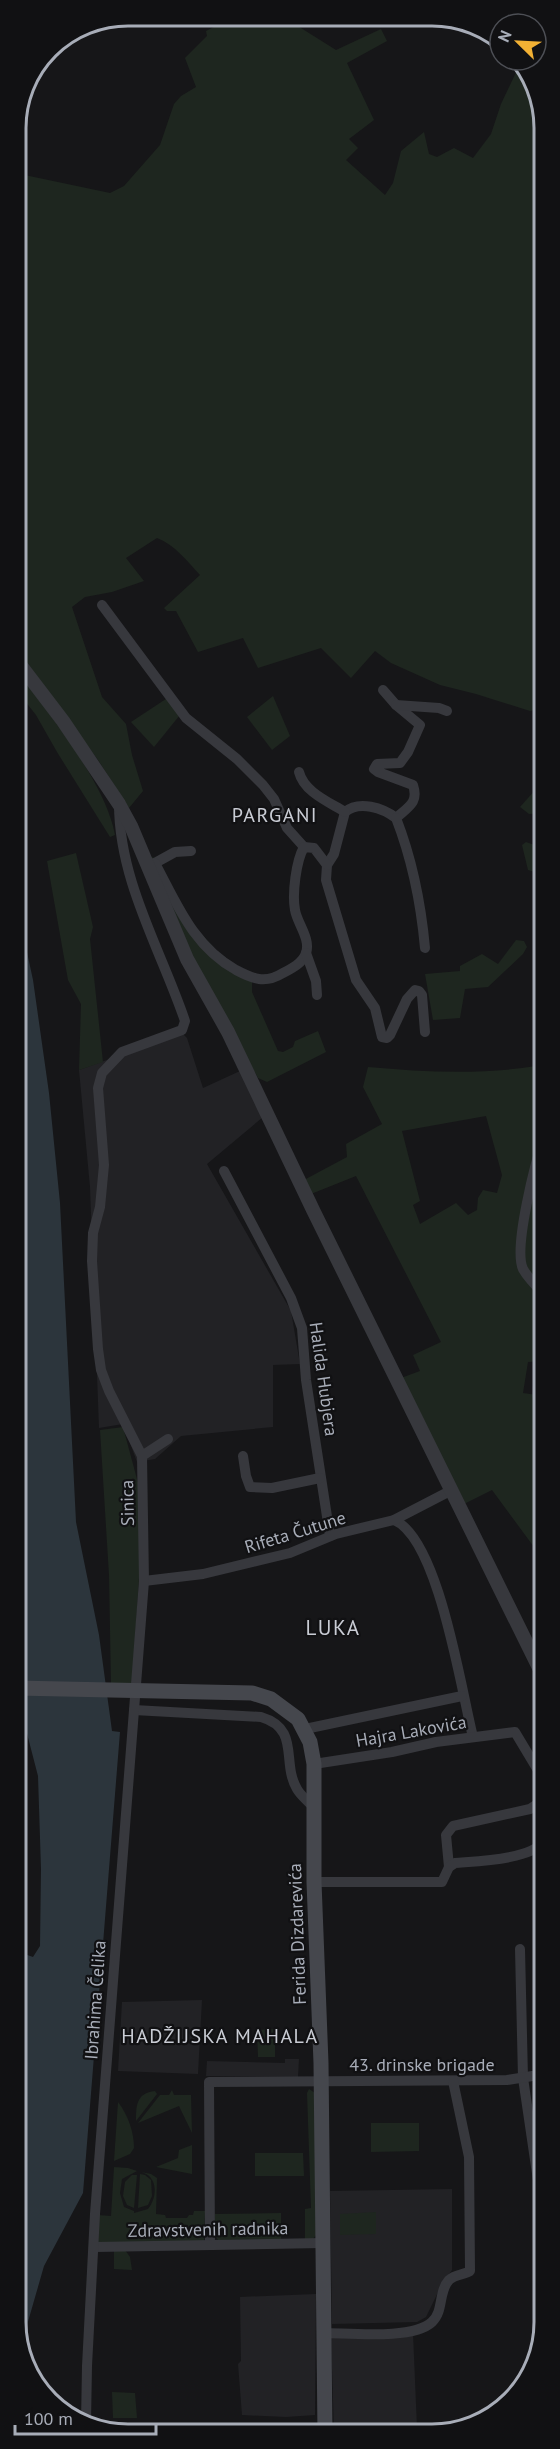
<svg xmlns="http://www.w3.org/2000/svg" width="560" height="2449" viewBox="0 0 560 2449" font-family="'PT Sans',sans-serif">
	<rect width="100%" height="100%" fill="#161618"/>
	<g fill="#222225">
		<polygon points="182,1033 187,1038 203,1088 240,1071 263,1117 207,1164 291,1311 300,1364 273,1365 273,1427 181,1436 155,1459 137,1462 123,1424 99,1428 90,1187 79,1070"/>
		<polygon points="202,2000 198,2074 118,2071 122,2002"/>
		<polygon points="285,2059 299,2059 298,2077 206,2076 207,2061 285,2063"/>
		<polygon points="452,2189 452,2270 442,2284 426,2317 417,2322 332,2324 330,2191"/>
		<polygon points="316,2294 315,2415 286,2417 242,2415 238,2364 241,2361 240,2297"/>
		<polygon points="413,2333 417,2428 334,2431 331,2337"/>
	</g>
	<g fill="#1e261f" fill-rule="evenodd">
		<path d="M235 16 293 17V23L336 50 381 29 387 41 347 63 374 120 349 139 358 148 346 160 385 195 393 183 401 151 424 132 429 154 437 157 454 148 473 158 491 134 501 104 521 62 544 112V708L530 711 476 694 440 685 391 663 375 651 351 678 321 648 258 668 243 638 198 652 176 611H167L164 608 200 575C187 561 175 545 157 538L126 558 144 581 112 592 85 597 72 607 102 697 126 724 132 755 143 791 129 808 98 760 15 646V173L110 193 124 186 160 145 174 104 181 96 196 87 185 58 207 36 206 31Z"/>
		<path d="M15 668C47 711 106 783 115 835L110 837 57 752 36 715 17 691Z"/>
		<polygon points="172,695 184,710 154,747 131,722"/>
		<polygon points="273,696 290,736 272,750 247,717"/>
		<polygon points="544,780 544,813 529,814 520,807"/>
		<polygon points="526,842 543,848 544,847 544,875 528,870 522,845"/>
		<polygon points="76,853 93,927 90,939 103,1062 79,1070 81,1004 68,980 47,861"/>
		<polygon points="148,856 155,858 185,916 219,953 252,976 252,992 278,1051 283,1052 293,1047 295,1041 318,1031 326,1052 267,1082 258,1078 197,968"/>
		<polygon points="516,940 524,941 527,947 523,954 488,987 465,989 460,1018 433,1020 425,974 460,971 460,966 482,954 498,964"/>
		<path d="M544 1009V1361L528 1362 523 1393 544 1396 545 1562 492 1490 464 1504 401 1378 420 1371 413 1355 441 1342 356 1176 311 1194 304 1180 347 1157 346 1144 382 1124 363 1087 368 1067C423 1072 482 1075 536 1066 536 1043 526 1027 544 1009ZM486 1116 502 1175 497 1193 483 1190 478 1198 477 1210 468 1215 456 1203 420 1224 413 1205 420 1201 402 1131Z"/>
		<polygon points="123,1427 141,1494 139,1579 132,1685 111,1684 109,1575 100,1430"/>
		<polygon points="275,2029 275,2057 258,2057 257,2030"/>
		<polygon points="309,2089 315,2093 316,2235 313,2239 305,2239 305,2209 311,2208 307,2093"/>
		<polygon points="172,2090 174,2095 191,2095 192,2133 179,2106 138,2123 160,2095 169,2095"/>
		<path d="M155 2091 157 2094 136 2121C136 2106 136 2093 155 2091Z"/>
		<path d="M118 2102C128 2115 134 2132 134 2148L130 2154 114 2161Z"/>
		<polygon points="371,2123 419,2123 419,2151 371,2152"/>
		<polygon points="192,2145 192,2174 156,2167 178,2158 179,2150"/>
		<polygon points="255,2153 303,2153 304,2176 255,2176"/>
		<path d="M114 2167 128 2168 137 2171 122 2179 120 2193 124 2207 134 2211V2213L148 2209C158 2197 158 2176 141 2172L151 2174 157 2178 156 2214 165 2215 166 2218H187L189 2215H193L194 2211H205L204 2242 98 2243V2215L111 2216Z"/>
		<polygon points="140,2174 145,2175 151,2180 152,2196 148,2205 138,2208"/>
		<polygon points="132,2175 137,2175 134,2208 127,2205 123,2196 125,2182"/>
		<polygon points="376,2212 376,2234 340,2235 340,2214"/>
		<polygon points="281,2213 281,2239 218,2240 214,2234 215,2214"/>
		<polygon points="125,2250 130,2257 132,2270 114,2269 114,2251"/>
		<polygon points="112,2392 135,2393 137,2418 113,2418"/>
	</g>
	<polygon fill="#2c353c" points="16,901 33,980 49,1093 60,1203 76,1522 99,1635 112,1731 120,1732 83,2193 44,2266 21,2346 16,2337 16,1951 33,1957 40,1946 41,1869 38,1776 24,1722 22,1766 16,1769"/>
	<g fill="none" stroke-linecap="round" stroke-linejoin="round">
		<g stroke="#37383d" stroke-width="10">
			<polyline points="102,605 186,718 237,759 263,785 274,799 287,828 304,847"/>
			<path d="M383 690 396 705 420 725 408 752 400 763 377 764 374 769 378 772 413 785C419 803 408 807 396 818 383 808 359 800 345 812L334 854 327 865 326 880 356 980 375 1008 382 1037 387 1038 390 1035 407 999 415 990 419 991 422 995 425 1032"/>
			<polyline points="396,705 439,708 447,711"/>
			<path d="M299 772C304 792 329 802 345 812"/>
			<path d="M119 804C119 881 161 950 185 1021L182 1030 122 1052 102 1073 98 1088 104 1165 100 1207 93 1233 92 1261 98 1349 101 1370 109 1391 142 1456"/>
			<path d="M396 818C412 859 421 904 425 948"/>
			<polyline points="155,863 175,852 191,851"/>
			<path d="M147 866 155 863C177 904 193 946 236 970 253 979 265 984 283 973 291 969 303 963 306 953 311 939 297 923 295 910 292 894 296 861 304 847L314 848 327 865"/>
			<polyline points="306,953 316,981 317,995"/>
			<path d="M544 1137C536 1160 513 1248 523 1269 528 1278 537 1287 544 1294"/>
			<polyline points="224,1171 291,1298 302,1328 306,1380 330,1536"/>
			<path d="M544 1357C535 1384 536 1402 544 1430"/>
			<polyline points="243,1456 246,1476 250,1487 272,1488 320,1478"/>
			<path d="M394 1520C439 1539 461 1690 473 1737"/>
			<polyline points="144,1581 203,1574 290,1553 336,1534 394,1520 450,1491"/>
			<path d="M134 1710 261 1717C301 1729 281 1762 297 1789 301 1796 308 1801 313 1807"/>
			<polyline points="305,1729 462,1696"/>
			<polyline points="314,1764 392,1752 436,1742 515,1732 545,1782"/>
			<polyline points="449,1867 446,1835 453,1826 530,1809 545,1799"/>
			<path d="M314 1882H442L449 1867 455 1863C478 1861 529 1860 545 1841"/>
			<polyline points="520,1949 523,2078 545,2228 538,2290 540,2303 545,2312"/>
			<polyline points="210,2244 209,2082 507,2080 545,2074"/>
			<polyline points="95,2247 322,2243"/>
			<path d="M323 2333C349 2333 413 2340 432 2322 444 2311 438 2292 449 2280 455 2274 464 2275 470 2271L469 2157 453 2081"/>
			<polyline points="86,2422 87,2366 95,2214 144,1581 142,1456 168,1439"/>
		</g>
		<polyline stroke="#37383d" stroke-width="14" points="15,658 63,721 119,804 131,826 187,959 228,1032 314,1212 545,1680"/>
		<polyline stroke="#45474d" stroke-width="15" points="16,1688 252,1693 271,1699 298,1719 310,1742 314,1764 314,1882 321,2063 325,2433"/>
	</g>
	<g text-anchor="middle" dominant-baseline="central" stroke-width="4.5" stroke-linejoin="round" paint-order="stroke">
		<g font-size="18" fill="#a8adb8" stroke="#111113">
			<text transform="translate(324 1379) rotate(82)">Halida Hubjera</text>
			<text transform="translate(127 1503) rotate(-91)">Sinica</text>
			<text transform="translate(295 1532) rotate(-17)">Rifeta Čutune</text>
			<text transform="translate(411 1731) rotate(-10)">Hajra Lakovića</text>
			<text transform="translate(297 1934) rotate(-92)">Ferida Dizdarevića</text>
			<text transform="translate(95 2000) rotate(-86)">Ibrahima Čelika</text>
			<text x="422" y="2064">43. drinske brigade</text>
			<text transform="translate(208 2229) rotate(-1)">Zdravstvenih radnika</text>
		</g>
		<g font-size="20" letter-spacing="1.5" fill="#c9ccd4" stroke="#111113">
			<text x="275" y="815">PARGANI</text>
			<text x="220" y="2036">HADŽIJSKA MAHALA</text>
		</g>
		<g font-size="21" letter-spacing="1.5" fill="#c9ccd4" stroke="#111113">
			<text x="333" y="1627">LUKA</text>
		</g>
	</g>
	<path d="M0 0H560V2449H0ZM128 26H432A102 102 0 0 1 534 128V2322A102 102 0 0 1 432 2424H128A102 102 0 0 1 26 2322V128A102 102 0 0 1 128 26Z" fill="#111113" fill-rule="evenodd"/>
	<path fill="none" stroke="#a8adb8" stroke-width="3" d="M128 26H432A102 102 0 0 1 534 128V2322A102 102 0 0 1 432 2424H128A102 102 0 0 1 26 2322V128A102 102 0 0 1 128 26Z"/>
	<g transform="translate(518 42) rotate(294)"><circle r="28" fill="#111113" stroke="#4d4f55" stroke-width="1.5"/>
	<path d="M0-4.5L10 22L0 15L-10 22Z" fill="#f2b134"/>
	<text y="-9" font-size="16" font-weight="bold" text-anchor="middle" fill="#a8adb8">N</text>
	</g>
	<path d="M15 2425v9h141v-9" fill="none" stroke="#a8adb8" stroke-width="3"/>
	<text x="24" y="2425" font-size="18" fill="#a8adb8" stroke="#111113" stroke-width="4.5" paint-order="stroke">100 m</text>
</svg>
